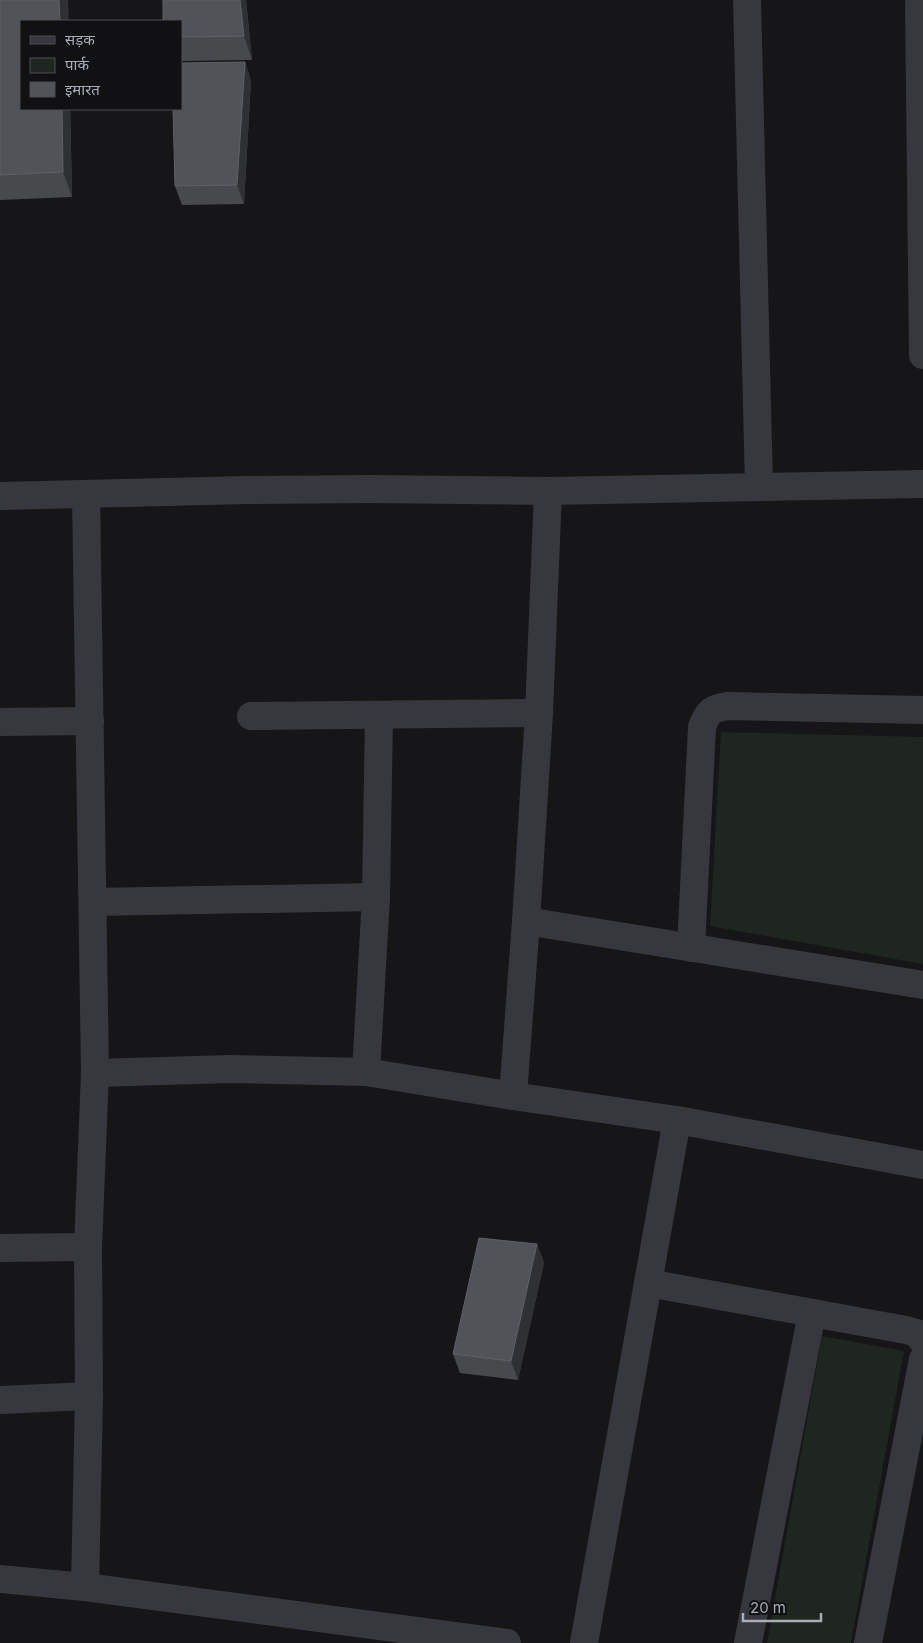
<svg xmlns="http://www.w3.org/2000/svg" width="923" height="1643" viewBox="0 0 923 1643" font-family="Inter,'Noto Sans Devanagari',sans-serif">
	<rect width="100%" height="100%" fill="#161618"/>
	<g fill="#1e261f">
		<polygon points="721,732 923,737 923,964 710,926"/>
		<polygon points="822,1336 904,1351 851,1643 767,1643"/>
	</g>
	<g fill="none" stroke-linecap="round" stroke-linejoin="round">
		<g stroke="#37383d" stroke-width="28">
			<polyline points="747,0 759,486"/>
			<polyline points="919,0 923,355"/>
			<polyline points="0,496 247,490 370,489 548,491 923,484"/>
			<polyline points="251,716 539,713"/>
			<polyline points="0,722 90,721"/>
			<polyline points="93,902 376,897"/>
			<polyline points="526,921 923,985"/>
			<path d="M691 948 702 727C708 711 712 708 729 706L923 710"/>
			<polyline points="366,1072 376,897 379,715"/>
			<polyline points="95,1073 230,1069 366,1072 513,1096 677,1120 923,1165"/>
			<polyline points="513,1096 526,921 539,713 548,491"/>
			<polyline points="0,1248 88,1247"/>
			<polyline points="648,1283 906,1330 917,1333 923,1341"/>
			<polyline points="0,1400 89,1396"/>
			<polyline points="0,1579 85,1587 507,1643"/>
			<polyline points="85,1587 89,1396 88,1247 95,1073 86,495"/>
			<polyline points="584,1643 677,1120"/>
			<polyline points="748,1643 812,1313"/>
			<polyline points="868,1643 923,1359"/>
		</g>
	</g>
	<g fill="#47494d">
		<polygon points="0,0 68,0 72,197 0,200"/>
		<polygon points="163,0 246,0 252,60 181,61 181,21"/>
		<polygon points="245,62 251,81 244,204 182,205 175,186"/>
		<polygon points="537,1244 544,1263 518,1380 460,1373 453,1354"/>
	</g>
	<g fill="#2f3033">
		<polygon points="59,0 68,0 68,21 60,21"/>
		<polygon points="240,0 246,0 252,60 244,36"/>
		<polygon points="245,62 251,81 244,204 237,185"/>
		<polygon points="62,109 70,109 72,197 63,172"/>
		<polygon points="537,1244 544,1263 518,1380 511,1361"/>
	</g>
	<g fill="#525359" stroke="#5f6168">
		<polygon points="0,0 59,0 60,21 21,21 21,109 62,109 63,172 0,175"/>
		<polygon points="163,0 240,0 244,36 181,37 181,21 163,21"/>
		<polygon points="245,62 237,185 175,186 173,109 181,109 181,63"/>
		<polygon points="479,1238 537,1244 511,1361 453,1354"/>
	</g>
	<rect x="20" y="20" width="162" height="90" fill="#111113" stroke="#4d4f55"/>
	<rect x="30" y="36" width="25" height="8" fill="#37383d" stroke="#4d4f55"/>
	<text x="65" y="45" font-size="15" fill="#a8adb8">सड़क</text>
	<rect x="30" y="58" width="25" height="15" fill="#1e261f" stroke="#4d4f55"/>
	<text x="65" y="70" font-size="15" fill="#a8adb8">पार्क</text>
	<rect x="30" y="82" width="25" height="15" fill="#525359" stroke="#4d4f55"/>
	<text x="65" y="95" font-size="15" fill="#a8adb8">इमारत</text>
	<path d="M743 1613v8h78v-8" fill="none" stroke="#a8adb8" stroke-width="2.5"/>
	<text x="750" y="1613" font-size="15" fill="#a8adb8" stroke="#111113" stroke-width="4" paint-order="stroke">20 m</text>
</svg>
